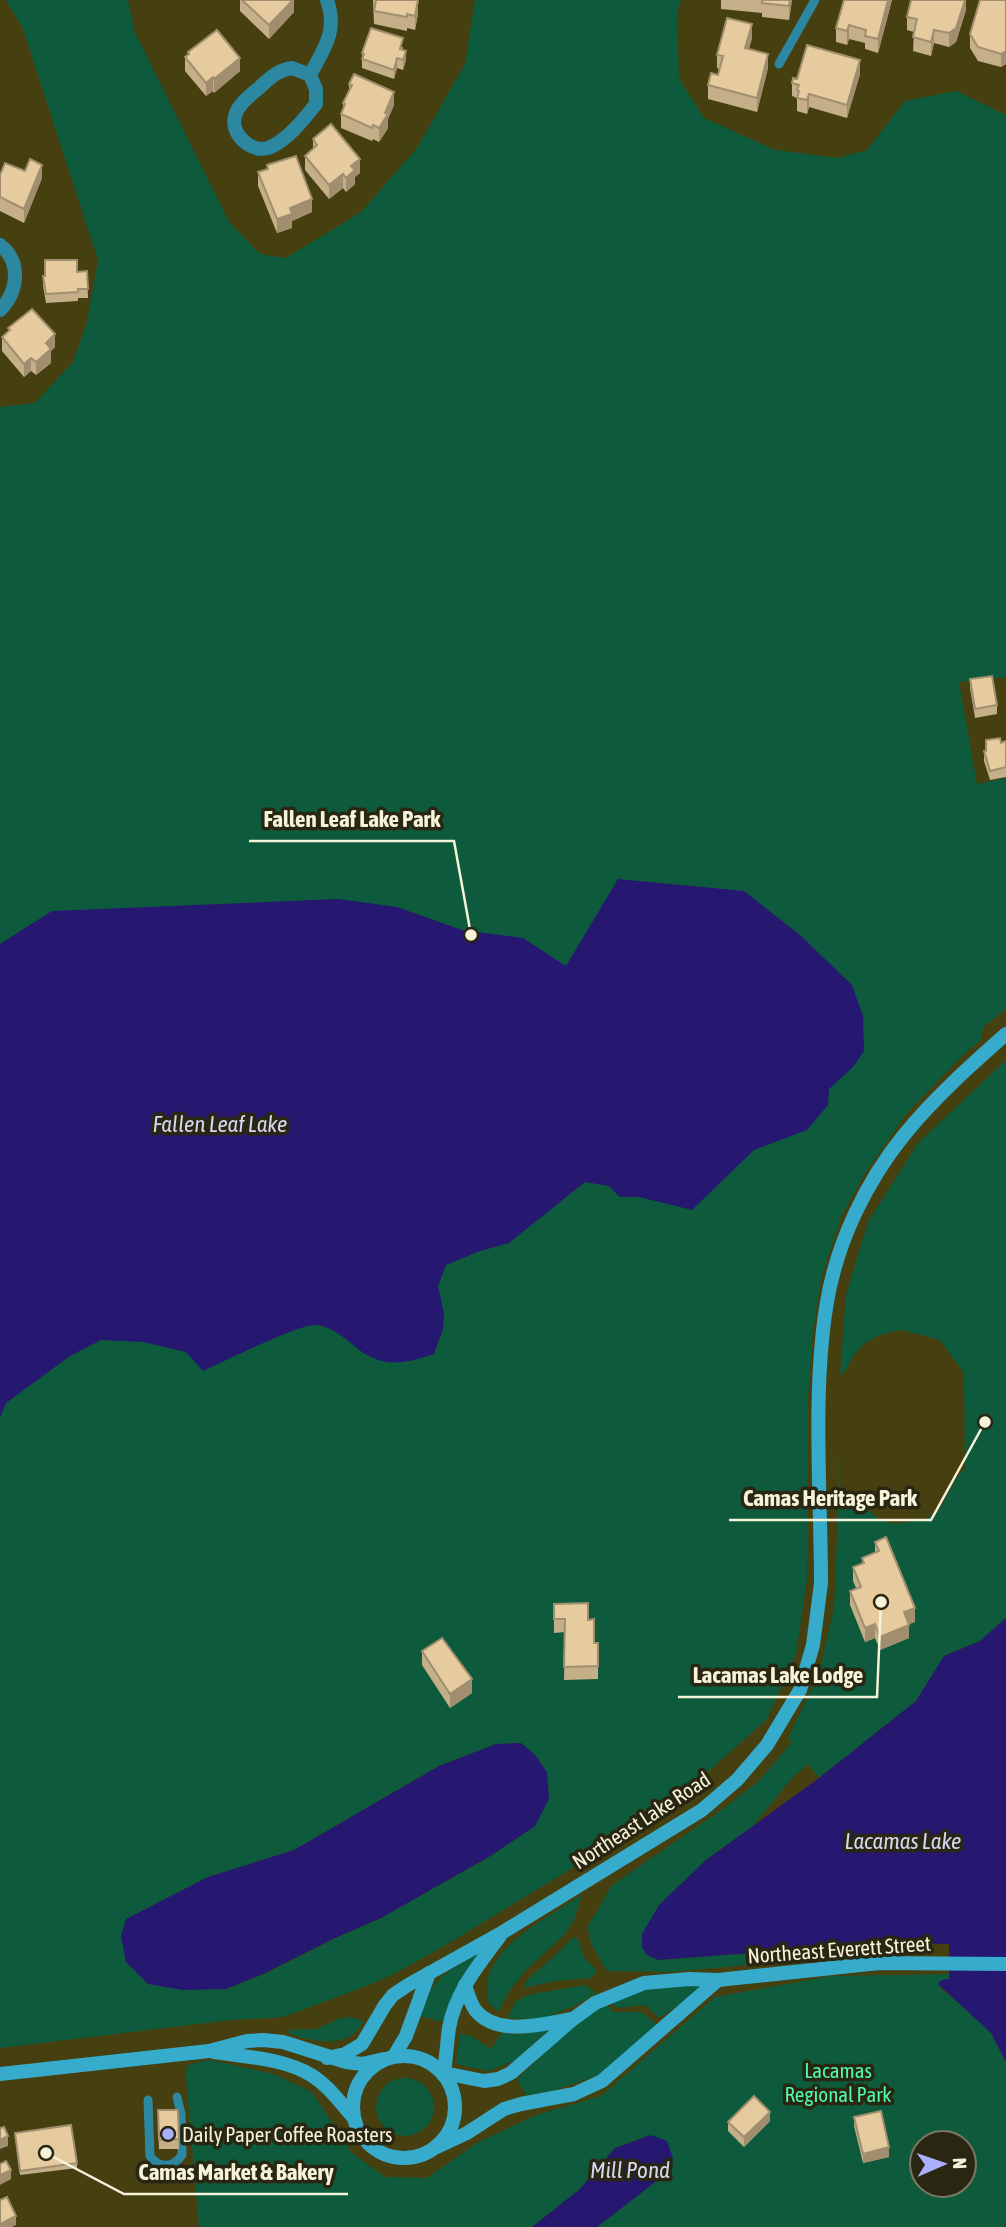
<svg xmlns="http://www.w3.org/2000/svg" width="1006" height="2227" viewBox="0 0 1006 2227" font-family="'Asap Condensed',sans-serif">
	<rect width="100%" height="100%" fill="#463f0f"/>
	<g fill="#0d5b3c" fill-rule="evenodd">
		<path d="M6 0H128L134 30 229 222 260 254 286 258 361 212 417 148 465 64 475 0H681L677 14 679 79 704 118 775 150 838 158 867 150 905 101 956 91 1006 115V677L959 682 977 784 1006 778V1009L983 1027 981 1040 963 1055 907 1113 864 1175 841 1217 821 1280 813 1332 808 1401 807 1579 796 1654 767 1719 689 1789 569 1870 446 1945 392 1975 364 1987 283 2017 231 2020 0 2048V407L35 403 73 362 87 322 98 260 23 29ZM521 1743 535 1826 492 1855 381 1918 335 1938 264 1974 226 1989 121 1936 127 1919 208 1877 294 1850 439 1766 496 1744Z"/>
		<path d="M1006 1060V1618L980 1641 944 1656 916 1701 819 1778 808 1764 791 1779 752 1827 706 1860 659 1905 642 1947 647 1954 658 1960 881 1943 879 1953 670 1972 607 1971 591 1944 588 1928 589 1923 595 1915 611 1886 724 1808 759 1781 792 1742 788 1738 819 1673 834 1608 838 1517 840 1376 846 1295 868 1222 918 1143ZM902 1330 940 1340 964 1373 965 1468 957 1477 939 1510 924 1520 895 1524 879 1520 856 1498 840 1495V1376C847 1371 848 1364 853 1357 864 1339 882 1333 902 1330Z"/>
		<path d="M582 1895 574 1920 564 1935 527 1969 509 1991 498 2012 488 2002C488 1995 487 1986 488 1979 495 1943 553 1914 582 1895Z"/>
		<polygon points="573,1937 578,1939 584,1957 595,1969 595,1974 591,1978 554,1981 524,1988 527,1980 563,1948"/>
		<path d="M479 1953 461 1979 443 2022 419 2016C435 1974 443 1975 479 1953Z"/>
		<path d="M949 1974V1980H941L940 1988 976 2016 991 2033 1006 2062V2227H597L654 2183 651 2135 615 2148 580 2189 532 2227H199L186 2076 187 2065 210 2060 274 2074 312 2092 352 2153 385 2177 427 2178 477 2143 536 2115 601 2096 715 1997 831 1976ZM922 2143H964V2185H922Z"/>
		<polygon points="712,1983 659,2018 645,2005 617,2008 611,2002 632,1991"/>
		<polygon points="585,1985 596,1993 574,2006 542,2019 508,2018 515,2002 528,1995"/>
		<polygon points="605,2003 614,2012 641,2012 659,2026 602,2074 552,2091 526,2095 517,2079 578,2022"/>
		<path d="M352 2017 363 2021C352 2050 311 2042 288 2033L289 2030 317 2029 340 2018Z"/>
		<polygon points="549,2030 514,2061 489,2071 456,2064 460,2034 471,2036 491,2049 502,2033 518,2035"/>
		<circle cx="405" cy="2107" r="29"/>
	</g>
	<g fill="#261771">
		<path d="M618 879 744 891 800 935 852 985 863 1016 864 1051 853 1067 829 1089 828 1105 807 1130 754 1150 692 1210 639 1197H620L609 1186 585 1182 509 1243 480 1251 446 1265 438 1286 444 1313 443 1329 434 1354C406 1363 384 1369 358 1349 346 1339 334 1328 317 1325 300 1323 223 1362 203 1371L186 1352 143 1342 101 1340 70 1356 6 1403 0 1418V944L52 911 338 899 397 907 462 930 523 938 566 966Z"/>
		<polygon points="1006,1618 1006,2062 991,2033 938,1984 941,1980 949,1979 949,1944 881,1943 658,1960 647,1955 642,1947 642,1934 659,1905 706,1860 819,1778 916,1701 944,1656 980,1641"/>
		<polygon points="521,1743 535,1755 547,1772 549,1799 535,1826 492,1855 381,1918 335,1938 263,1974 226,1989 183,1990 148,1984 126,1962 121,1936 126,1919 208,1877 294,1850 439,1766 496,1744"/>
		<polygon points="651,2135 667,2141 673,2158 654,2183 597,2227 532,2227 580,2189 615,2148"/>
	</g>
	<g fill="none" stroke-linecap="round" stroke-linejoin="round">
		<g stroke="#2c87a0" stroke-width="9">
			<polyline points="779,64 815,0"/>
			<path d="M148 2100 150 2156C159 2169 173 2168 182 2155L181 2114 177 2097"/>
		</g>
		<g stroke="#2c87a0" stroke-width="14">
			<path d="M292 68 310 75 316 89V104C305 118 286 142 268 148 251 153 230 134 235 116 238 104 251 95 260 87 270 78 278 70 292 68Z"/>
			<path d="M310 75C324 48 338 32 327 0"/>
			<path d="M0 245C22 262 18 292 0 310"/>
		</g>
		<g stroke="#36abcb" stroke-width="14">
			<path d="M465 1985C468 1994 470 2003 476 2011 498 2037 544 2024 572 2019"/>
			<path d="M214 2052C245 2057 283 2058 311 2075 328 2085 341 2104 354 2118"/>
			<circle cx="404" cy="2107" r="51"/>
			<polyline points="394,2056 406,2036 429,1973"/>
			<path d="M327 2058 345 2054 362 2044 385 2005 393 1995 408 1985 503 1932 702 1810 737 1780 767 1745 800 1690 813 1645 821 1583C821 1494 812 1390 827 1302 837 1242 866 1182 904 1135 934 1098 971 1065 1006 1034"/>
			<polyline points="444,2073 484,2081 498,2079 511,2073 573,2019 595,2003 644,1983 689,1979 718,1980 879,1963 1006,1964"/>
			<path d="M444 2073C446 2058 447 2043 449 2028 455 1993 479 1964 500 1936"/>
			<polyline points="0,2074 209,2051 247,2041 263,2040 283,2042 346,2062 362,2064 384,2059"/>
			<polyline points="437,2147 467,2133 504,2109 521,2104 574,2094 602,2081 718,1980"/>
		</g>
	</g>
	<g fill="#c5af88">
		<polygon points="240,0 294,0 294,12 269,39 240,11"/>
		<polygon points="373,0 416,0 418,14 415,30 407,28 407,31 374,24"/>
		<polygon points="721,0 792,0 789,20 762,17 762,13 721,9"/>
		<polygon points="844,0 892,0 878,53 865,49 865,43 849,39 847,45 836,42 836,28"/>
		<polygon points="966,0 966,10 956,42 949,47 934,43 931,56 913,51 914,32 907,30 907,17"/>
		<polygon points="1006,0 1006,64 1001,67 978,61 970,48 970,34"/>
		<polygon points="752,38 749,49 768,68 757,112 708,99 708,85 718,75 719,69 717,68 717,55"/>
		<polygon points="403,47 402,50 406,60 403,70 397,68 394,79 362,68 362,53"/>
		<polygon points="188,52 240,71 214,93 213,91 206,96 185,71 185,57 188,55"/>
		<polygon points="860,74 847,118 809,107 807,114 797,111 797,98 792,96 792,83 797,79"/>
		<polygon points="349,84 394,105 388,119 388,128 379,142 373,139 372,141 341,128 341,114 343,110 343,103 349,91"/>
		<polygon points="313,139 360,173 355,177 355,184 346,192 343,188 329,199 305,170 305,156 313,149"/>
		<polygon points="267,165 312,212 292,221 292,228 277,233 258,186 258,172 267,169"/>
		<polygon points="0,175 42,178 24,223 0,211"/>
		<polygon points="87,271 88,298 78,298 78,301 46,303 43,286 43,276"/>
		<polygon points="8,328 55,347 51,351 51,363 36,375 31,371 24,377 2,351 2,337 8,332"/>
		<polygon points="970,679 997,705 997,714 975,718 970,688"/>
		<polygon points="1006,741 1006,777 990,780 984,761 984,751 1001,743"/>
		<polygon points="875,1542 915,1622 909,1624 909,1638 880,1650 875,1638 865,1642 850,1605 850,1591 856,1588 853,1581 853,1567 862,1563 862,1558 875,1553"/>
		<polygon points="554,1604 588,1620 594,1643 598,1643 598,1679 564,1680 565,1632 554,1633"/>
		<polygon points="422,1651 472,1693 450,1708 422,1665"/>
		<polygon points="158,2110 178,2110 179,2149 159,2149"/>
		<polygon points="854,2117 889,2157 863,2163 854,2126"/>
		<polygon points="770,2121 744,2147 728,2131 728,2122"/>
		<polygon points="15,2133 77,2163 77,2168 20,2175"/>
	</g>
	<g fill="#a08e6f">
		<polygon points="293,0 294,0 294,12 269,39 269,25"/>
		<polygon points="418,0 418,14 415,30 415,16"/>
		<polygon points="790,0 792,0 789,20 789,6"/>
		<polygon points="888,0 892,0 878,53 878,39"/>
		<polygon points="965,0 966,0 966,10 956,42 949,47 949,33"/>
		<polygon points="752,24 752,38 745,62 745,48"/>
		<polygon points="849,25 849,39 847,45 847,31"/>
		<polygon points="934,30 934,43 931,56 931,42"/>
		<polygon points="406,51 406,60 403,70 403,60"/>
		<polygon points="1006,51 1006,64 1001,67 1001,54"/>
		<polygon points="768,54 768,68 757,112 757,98"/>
		<polygon points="240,58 240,71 214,93 214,79"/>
		<polygon points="397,58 397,68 394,79 394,70"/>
		<polygon points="860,60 860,74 847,118 847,105"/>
		<polygon points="213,77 213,91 206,96 206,83"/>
		<polygon points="394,92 394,105 388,119 388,128 379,142 379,128"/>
		<polygon points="809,94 809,107 807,114 807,100"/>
		<polygon points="360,159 360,173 355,177 355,184 346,192 346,178 351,166"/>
		<polygon points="42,165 42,178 24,223 24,209"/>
		<polygon points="343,174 343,188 329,199 329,185"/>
		<polygon points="312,199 312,212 292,221 292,228 277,233 277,219 290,208"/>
		<polygon points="55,334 55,347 51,351 51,363 36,375 36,362 46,343"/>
		<polygon points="31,358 31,371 24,377 24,364"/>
		<polygon points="915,1608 915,1622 904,1626 904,1612"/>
		<polygon points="875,1624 875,1638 865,1642 865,1628"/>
		<polygon points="909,1625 909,1638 880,1650 880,1637"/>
		<polygon points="472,1679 472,1693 450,1708 450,1694"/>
		<polygon points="770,2112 770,2121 744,2147 744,2137"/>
		<polygon points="8,2136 8,2146 0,2149 0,2140"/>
		<polygon points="889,2147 889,2157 863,2163 863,2154"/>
		<polygon points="11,2170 11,2179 0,2185 0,2175"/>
		<polygon points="16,2216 16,2225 12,2227 0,2227 0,2224"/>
	</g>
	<g fill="#e5cb9e" stroke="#a08e6f" stroke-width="2">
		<polygon points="242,0 293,0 269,25"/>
		<polygon points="376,0 418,0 415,16 407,14 407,17 374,11"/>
		<polygon points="762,0 790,0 789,6 762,3"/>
		<polygon points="844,0 888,0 878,39 865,36 866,30 849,25 847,31 836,28"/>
		<polygon points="911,0 965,0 956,28 949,33 934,30 931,42 913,37 917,19 907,17"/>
		<polygon points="980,0 1006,0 1006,51 1001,54 978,47 970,34"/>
		<polygon points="727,18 752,24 745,48 768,54 757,98 708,85 711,73 718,75 723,56 717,55"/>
		<polygon points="371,28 403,38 400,49 406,51 403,60 397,58 394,70 362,59 364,54 362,53"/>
		<polygon points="217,30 240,58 214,79 213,77 206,83 185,57 189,54 188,52"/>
		<polygon points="807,45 860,60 847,105 809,94 807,100 797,98 799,91 797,90 799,85 792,83 793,78 797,79"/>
		<polygon points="354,74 394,92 385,113 388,114 379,128 373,125 372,128 341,114 345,104 343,103 352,85 349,84"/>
		<polygon points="331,124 360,159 351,166 355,170 346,178 343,174 329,185 305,156 317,145 313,139"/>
		<polygon points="296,156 312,199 290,208 292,214 277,219 258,172 268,169 267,165"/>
		<polygon points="30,159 42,165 24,209 0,197 0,175 5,163 25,171"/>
		<polygon points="45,260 77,260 77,272 87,271 88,289 78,289 78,292 46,294 43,276 45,276"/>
		<polygon points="32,309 55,334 46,343 51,349 36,362 31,358 24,364 2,337 10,330 8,328"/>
		<polygon points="992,676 997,705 975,709 970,679"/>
		<polygon points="1000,738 1001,743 1006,741 1006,767 990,771 984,751 986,751 986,740"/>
		<polygon points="886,1537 915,1608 904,1612 909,1625 880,1637 875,1624 865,1628 850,1591 861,1587 853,1567 864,1563 862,1558 879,1551 875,1542"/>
		<polygon points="588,1603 588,1620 594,1619 594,1643 598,1643 598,1666 564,1667 565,1619 554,1619 554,1604"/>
		<polygon points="442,1638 472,1679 450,1694 422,1651"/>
		<polygon points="754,2096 770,2112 744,2137 728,2122"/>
		<polygon points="158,2110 178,2110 179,2139 159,2140"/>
		<polygon points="881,2111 889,2147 863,2154 854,2117"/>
		<polygon points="71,2125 77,2163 20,2171 15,2133"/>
		<polygon points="4,2127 8,2136 0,2140 0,2128"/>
		<polygon points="6,2161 11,2170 0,2175 0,2164"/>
		<polygon points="7,2197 16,2216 0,2224 0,2200"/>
	</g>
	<circle fill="#aaaffb" stroke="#292612" stroke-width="2.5" cx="168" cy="2134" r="7"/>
	<g text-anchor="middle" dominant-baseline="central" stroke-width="7" stroke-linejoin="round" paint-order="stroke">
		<g font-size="21" fill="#f7f3da" stroke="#292612">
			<text transform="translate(641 1820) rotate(-33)">Northeast Lake Road</text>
			<text transform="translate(839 1949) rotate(-4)">Northeast Everett Street</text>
		</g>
		<g font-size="21" fill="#4ef9b0" stroke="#292612">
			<text x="838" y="2070">Lacamas<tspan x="838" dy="24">Regional Park</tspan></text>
		</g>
		<g font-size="21" fill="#f7f3da" stroke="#292612" text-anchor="start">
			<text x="182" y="2134">Daily Paper Coffee Roasters</text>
		</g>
		<g font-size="23" font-style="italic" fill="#d5d7f1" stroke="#292612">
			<text x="220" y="1124">Fallen Leaf Lake</text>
			<text x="903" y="1841">Lacamas Lake</text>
			<text x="630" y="2170">Mill Pond</text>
		</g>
	</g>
	<path fill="none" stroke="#f7f3da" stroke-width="2.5" d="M471 935L454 841H249M985 1422L931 1520H729M881 1602L877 1697H678M46 2153L124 2194H348"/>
	<g fill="#f7f3da" stroke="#292612" stroke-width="2.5">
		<circle cx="471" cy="935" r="7"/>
		<circle cx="985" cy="1422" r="7"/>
		<circle cx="881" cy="1602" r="7"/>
		<circle cx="46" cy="2153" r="7"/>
	</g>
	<g font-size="23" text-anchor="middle" font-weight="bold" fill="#f7f3da" stroke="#292612" stroke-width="7" stroke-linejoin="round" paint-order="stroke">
		<text x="352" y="827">Fallen Leaf Lake Park</text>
		<text x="830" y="1506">Camas Heritage Park</text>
		<text x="778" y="1683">Lacamas Lake Lodge</text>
		<text x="236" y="2180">Camas Market &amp; Bakery</text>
	</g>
	<g transform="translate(943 2164) rotate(88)"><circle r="33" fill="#292612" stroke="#7b7862" stroke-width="2"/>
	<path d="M0-5L12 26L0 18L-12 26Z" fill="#aaaffb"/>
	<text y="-10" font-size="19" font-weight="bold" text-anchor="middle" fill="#f7f3da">N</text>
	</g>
</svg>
